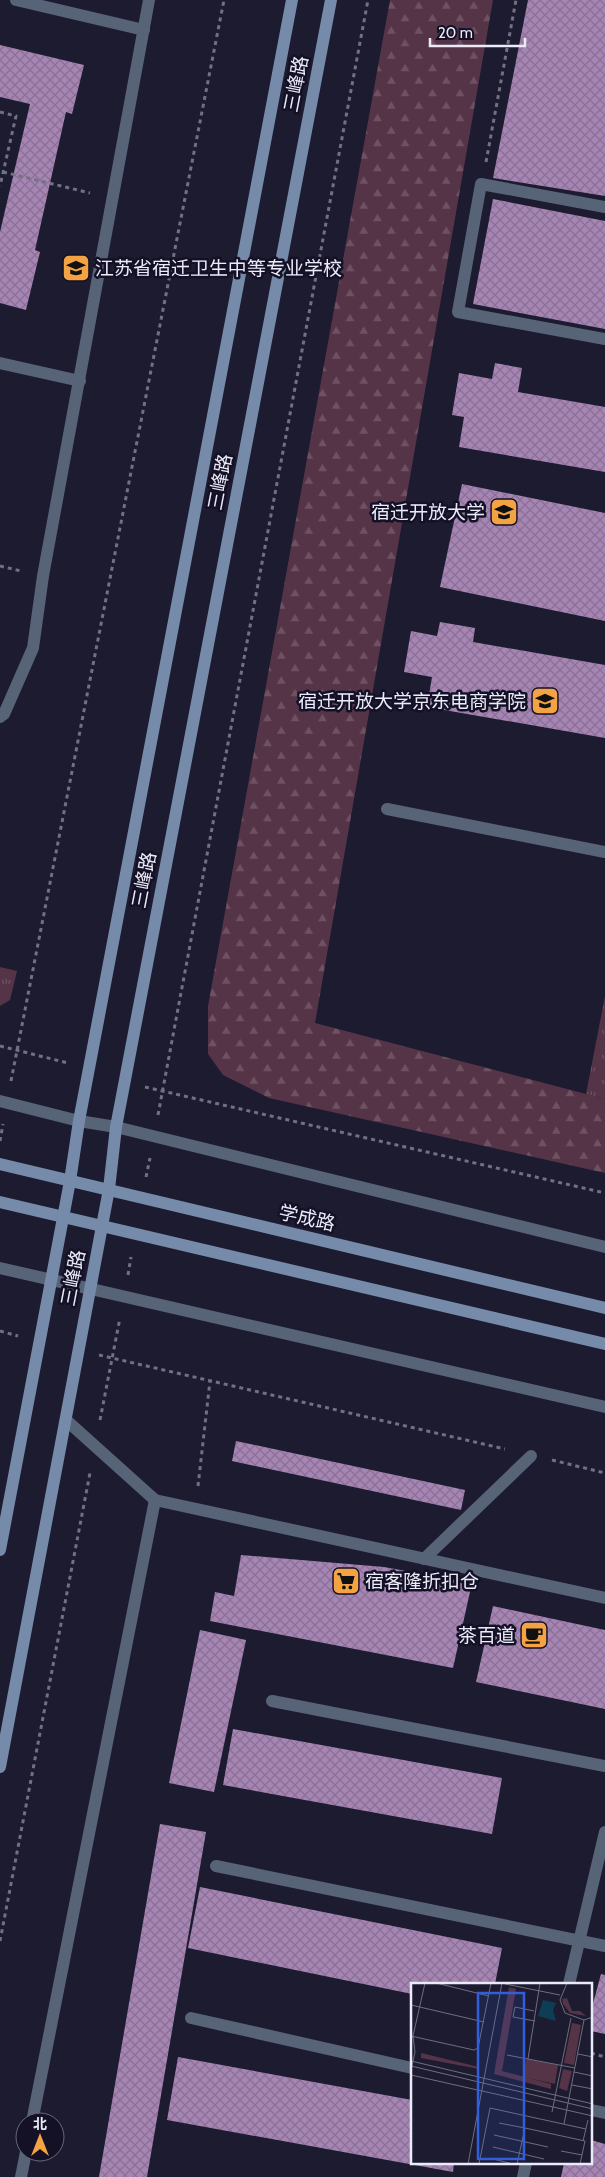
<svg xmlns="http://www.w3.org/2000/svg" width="605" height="2177" viewBox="0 0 605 2177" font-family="Cabin,'Noto Sans SC',sans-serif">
	<defs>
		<pattern id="grass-tufts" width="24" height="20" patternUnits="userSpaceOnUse" patternTransform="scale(1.25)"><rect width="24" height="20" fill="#553447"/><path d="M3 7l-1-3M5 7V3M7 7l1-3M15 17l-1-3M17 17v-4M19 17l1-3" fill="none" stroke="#6e5262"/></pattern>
		<pattern id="forest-firs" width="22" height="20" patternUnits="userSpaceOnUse" patternTransform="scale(1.25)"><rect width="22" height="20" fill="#553447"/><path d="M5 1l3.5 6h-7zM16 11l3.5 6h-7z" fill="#6e5262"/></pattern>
		<pattern id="building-cross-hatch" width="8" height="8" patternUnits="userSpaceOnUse" patternTransform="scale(1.25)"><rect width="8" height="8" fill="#a684b3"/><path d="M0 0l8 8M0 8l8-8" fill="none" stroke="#897194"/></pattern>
	</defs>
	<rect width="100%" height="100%" fill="#1d1b30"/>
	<g fill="url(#grass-tufts)">
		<polygon points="0,967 17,971 10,1000 0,1006"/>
		<polygon points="605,996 605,1099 586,1094"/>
	</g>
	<polygon fill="url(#forest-firs)" points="390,0 493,0 315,1023 605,1099 605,1173 269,1098 223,1075 208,1054 208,1006"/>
	<g fill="url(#building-cross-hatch)">
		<polygon points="528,0 605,0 605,196 493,178"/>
		<polygon points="0,45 84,65 72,114 66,112 35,250 40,252 26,310 0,303 0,232 30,104 0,97"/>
		<polygon points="493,199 605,221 605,329 473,304"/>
		<polygon points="495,363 522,368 518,392 605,407 605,472 459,447 464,417 452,415 459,373 492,379"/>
		<polygon points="462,484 605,513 605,621 440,587"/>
		<polygon points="440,622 475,628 473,642 605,665 605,738 427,707 432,677 404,672 411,631 437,636"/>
		<polygon points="236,1441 465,1490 461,1510 232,1461"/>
		<polygon points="241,1555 384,1567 472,1583 453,1668 210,1621 215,1592 234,1596"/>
		<polygon points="493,1606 605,1630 605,1709 476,1682"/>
		<polygon points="200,1630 246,1640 214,1792 169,1783"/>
		<polygon points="233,1729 502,1778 492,1834 223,1785"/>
		<polygon points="160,1824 206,1832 147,2177 99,2177"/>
		<polygon points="200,1887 502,1948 495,1984 412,1984 412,1994 188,1948"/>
		<polygon points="601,1974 605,1975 605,2034 591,2031 591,2011"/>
		<polygon points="178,2057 412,2100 412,2163 454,2163 453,2172 167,2120"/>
		<polygon points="591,2140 605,2144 605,2177 561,2177 564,2163 591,2163"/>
	</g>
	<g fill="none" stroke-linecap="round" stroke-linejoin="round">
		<g stroke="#727183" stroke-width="3" stroke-dasharray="4 4" stroke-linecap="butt">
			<polyline points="0,112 16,116 0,186"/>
			<polyline points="486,162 516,0"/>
			<polyline points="3,172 90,193"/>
			<polyline points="0,566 21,571"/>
			<polyline points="0,1046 68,1063"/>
			<polyline points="11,1081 224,0"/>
			<polyline points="145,1087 605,1193"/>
			<polyline points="158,1115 368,0"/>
			<polyline points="0,1141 3,1124"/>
			<polyline points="146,1177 150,1158"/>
			<polyline points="128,1275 131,1257"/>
			<polyline points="0,1331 18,1336"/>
			<polyline points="99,1355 505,1449"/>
			<polyline points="100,1420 120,1318"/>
			<polyline points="552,1460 605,1473"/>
			<polyline points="198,1486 210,1381"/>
			<polyline points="0,1941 90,1473"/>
			<polyline points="591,2053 605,2057"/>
		</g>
		<g stroke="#576377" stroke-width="12">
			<polyline points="16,0 144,30"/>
			<polyline points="605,207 481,184 458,312 605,339"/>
			<polyline points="0,363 80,381"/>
			<polyline points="0,717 4,714 33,648 43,576 149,0"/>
			<polyline points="387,809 605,852"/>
			<polyline points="0,1101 79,1121 116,1127 605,1247"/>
			<polyline points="0,1268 605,1407"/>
			<polyline points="66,1420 155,1500"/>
			<polyline points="424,1559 531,1456"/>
			<polyline points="272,1701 605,1766"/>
			<polyline points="216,1866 605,1946"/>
			<polyline points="569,1984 605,1832"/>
			<polyline points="191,2018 412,2068"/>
			<polyline points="591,2110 605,2113"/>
			<polyline points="32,2122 155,1500 605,1598"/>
			<polyline points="21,2177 26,2152"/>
			<polyline points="523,2177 526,2163"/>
		</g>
		<g stroke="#768aaa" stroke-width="12">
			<polyline points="0,1164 605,1308"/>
			<polyline points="0,1202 605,1344"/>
			<polyline points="0,1550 70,1181 79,1121 292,0"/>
			<polyline points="0,1767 109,1189 116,1127 331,0"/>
		</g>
	</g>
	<defs>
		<g id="school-square" transform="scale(1.4375)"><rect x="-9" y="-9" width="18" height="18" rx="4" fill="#f4a344" stroke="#141126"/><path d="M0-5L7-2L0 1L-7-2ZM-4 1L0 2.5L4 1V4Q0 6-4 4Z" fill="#111"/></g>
		<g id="university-square" transform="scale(1.4375)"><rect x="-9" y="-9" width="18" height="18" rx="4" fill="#f4a344" stroke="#141126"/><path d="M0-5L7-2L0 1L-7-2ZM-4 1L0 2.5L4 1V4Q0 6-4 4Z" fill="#111"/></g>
		<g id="supermarket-square" transform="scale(1.4375)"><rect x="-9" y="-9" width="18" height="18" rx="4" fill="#f4a344" stroke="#141126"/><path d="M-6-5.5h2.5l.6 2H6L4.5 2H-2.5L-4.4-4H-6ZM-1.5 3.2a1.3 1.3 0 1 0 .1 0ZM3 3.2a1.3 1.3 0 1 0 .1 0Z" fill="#111"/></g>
		<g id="cafe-square" transform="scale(1.4375)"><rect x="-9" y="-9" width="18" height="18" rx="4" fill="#f4a344" stroke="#141126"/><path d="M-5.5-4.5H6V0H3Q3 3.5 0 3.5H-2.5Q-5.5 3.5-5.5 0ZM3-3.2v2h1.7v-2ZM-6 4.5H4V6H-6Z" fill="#111"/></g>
	</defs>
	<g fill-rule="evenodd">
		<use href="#school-square" x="76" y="268"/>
		<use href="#university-square" x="504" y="512"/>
		<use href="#university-square" x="545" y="701"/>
		<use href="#supermarket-square" x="346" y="1581"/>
		<use href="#cafe-square" x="534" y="1635"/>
	</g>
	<g text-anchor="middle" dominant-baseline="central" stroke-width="5" stroke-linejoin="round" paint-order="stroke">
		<g font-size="19" fill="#eaeaf9" stroke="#141126">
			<text transform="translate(296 84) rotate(-79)">三峰路</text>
			<text transform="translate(220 482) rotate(-79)">三峰路</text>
			<text transform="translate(144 880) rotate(-79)">三峰路</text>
			<text transform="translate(307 1218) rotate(13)">学成路</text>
			<text transform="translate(73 1278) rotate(-79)">三峰路</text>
		</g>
		<g font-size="19" fill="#eaeaf9" stroke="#141126" text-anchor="end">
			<text x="95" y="268" text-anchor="start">江苏省宿迁卫生中等专业学校</text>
			<text x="485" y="512">宿迁开放大学</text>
			<text x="526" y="701">宿迁开放大学京东电商学院</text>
			<text x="365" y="1581" text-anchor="start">宿客隆折扣仓</text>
			<text x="515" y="1635">茶百道</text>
		</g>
	</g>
	<g transform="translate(411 1983)">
		<rect width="181" height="181" fill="#1d1b30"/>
		<path d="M156 15 161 28H169L175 33 159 30 152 21 151 16ZM10 70 68 84V86L10 75ZM115 76 147 82 144 101 112 94Z" fill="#553447"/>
		<path d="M98 4 105 6 91 88 140 101V106L83 91Z" fill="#553447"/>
		<path d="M161 40 170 42 163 82 153 80ZM152 86 161 88 156 108 148 105Z" fill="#553447"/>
		<path d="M132 17 145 20 142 27 145 38 127 33Z" fill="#0e3e55"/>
		<path fill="none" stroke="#6f6e80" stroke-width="1" d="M25 0 78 13M156 0 149 17 154 30 173 37 182 34M94 1 149 12M0 22 73 39M123 28 104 24 102 34 124 38M0 53 63 67 67 65 80 0M2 53 14 0M0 56 2 53 4 69 0 87M167 71 182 74M96 72 164 85M117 76 129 0M0 78 182 121M0 83 182 126M163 89 182 93M0 92 182 133M161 102 182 106M141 129 160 35M88 140 114 145M153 141 173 37M83 152 137 164M172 158 177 137M82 164 133 176M150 168 171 172M82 176 102 181M57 181 91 0M68 181 79 125 175 146M106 181 114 145 174 158 169 181"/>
		<path fill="#325edb" fill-opacity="0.15" stroke="#325edb" stroke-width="2.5" d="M67 10H113V176H67Z"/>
		<rect width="181" height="181" fill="none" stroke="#eaeaf9" stroke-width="2.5"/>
	</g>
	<g transform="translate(40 2137)"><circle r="24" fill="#141126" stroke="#6a687a"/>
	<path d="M0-4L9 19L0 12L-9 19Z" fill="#f4a344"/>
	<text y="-8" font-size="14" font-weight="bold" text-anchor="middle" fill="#eaeaf9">北</text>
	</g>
	<path d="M430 38v8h95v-8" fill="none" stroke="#eaeaf9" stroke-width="2.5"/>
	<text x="438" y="38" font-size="15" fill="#eaeaf9" stroke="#141126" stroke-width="4" paint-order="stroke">20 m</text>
</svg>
